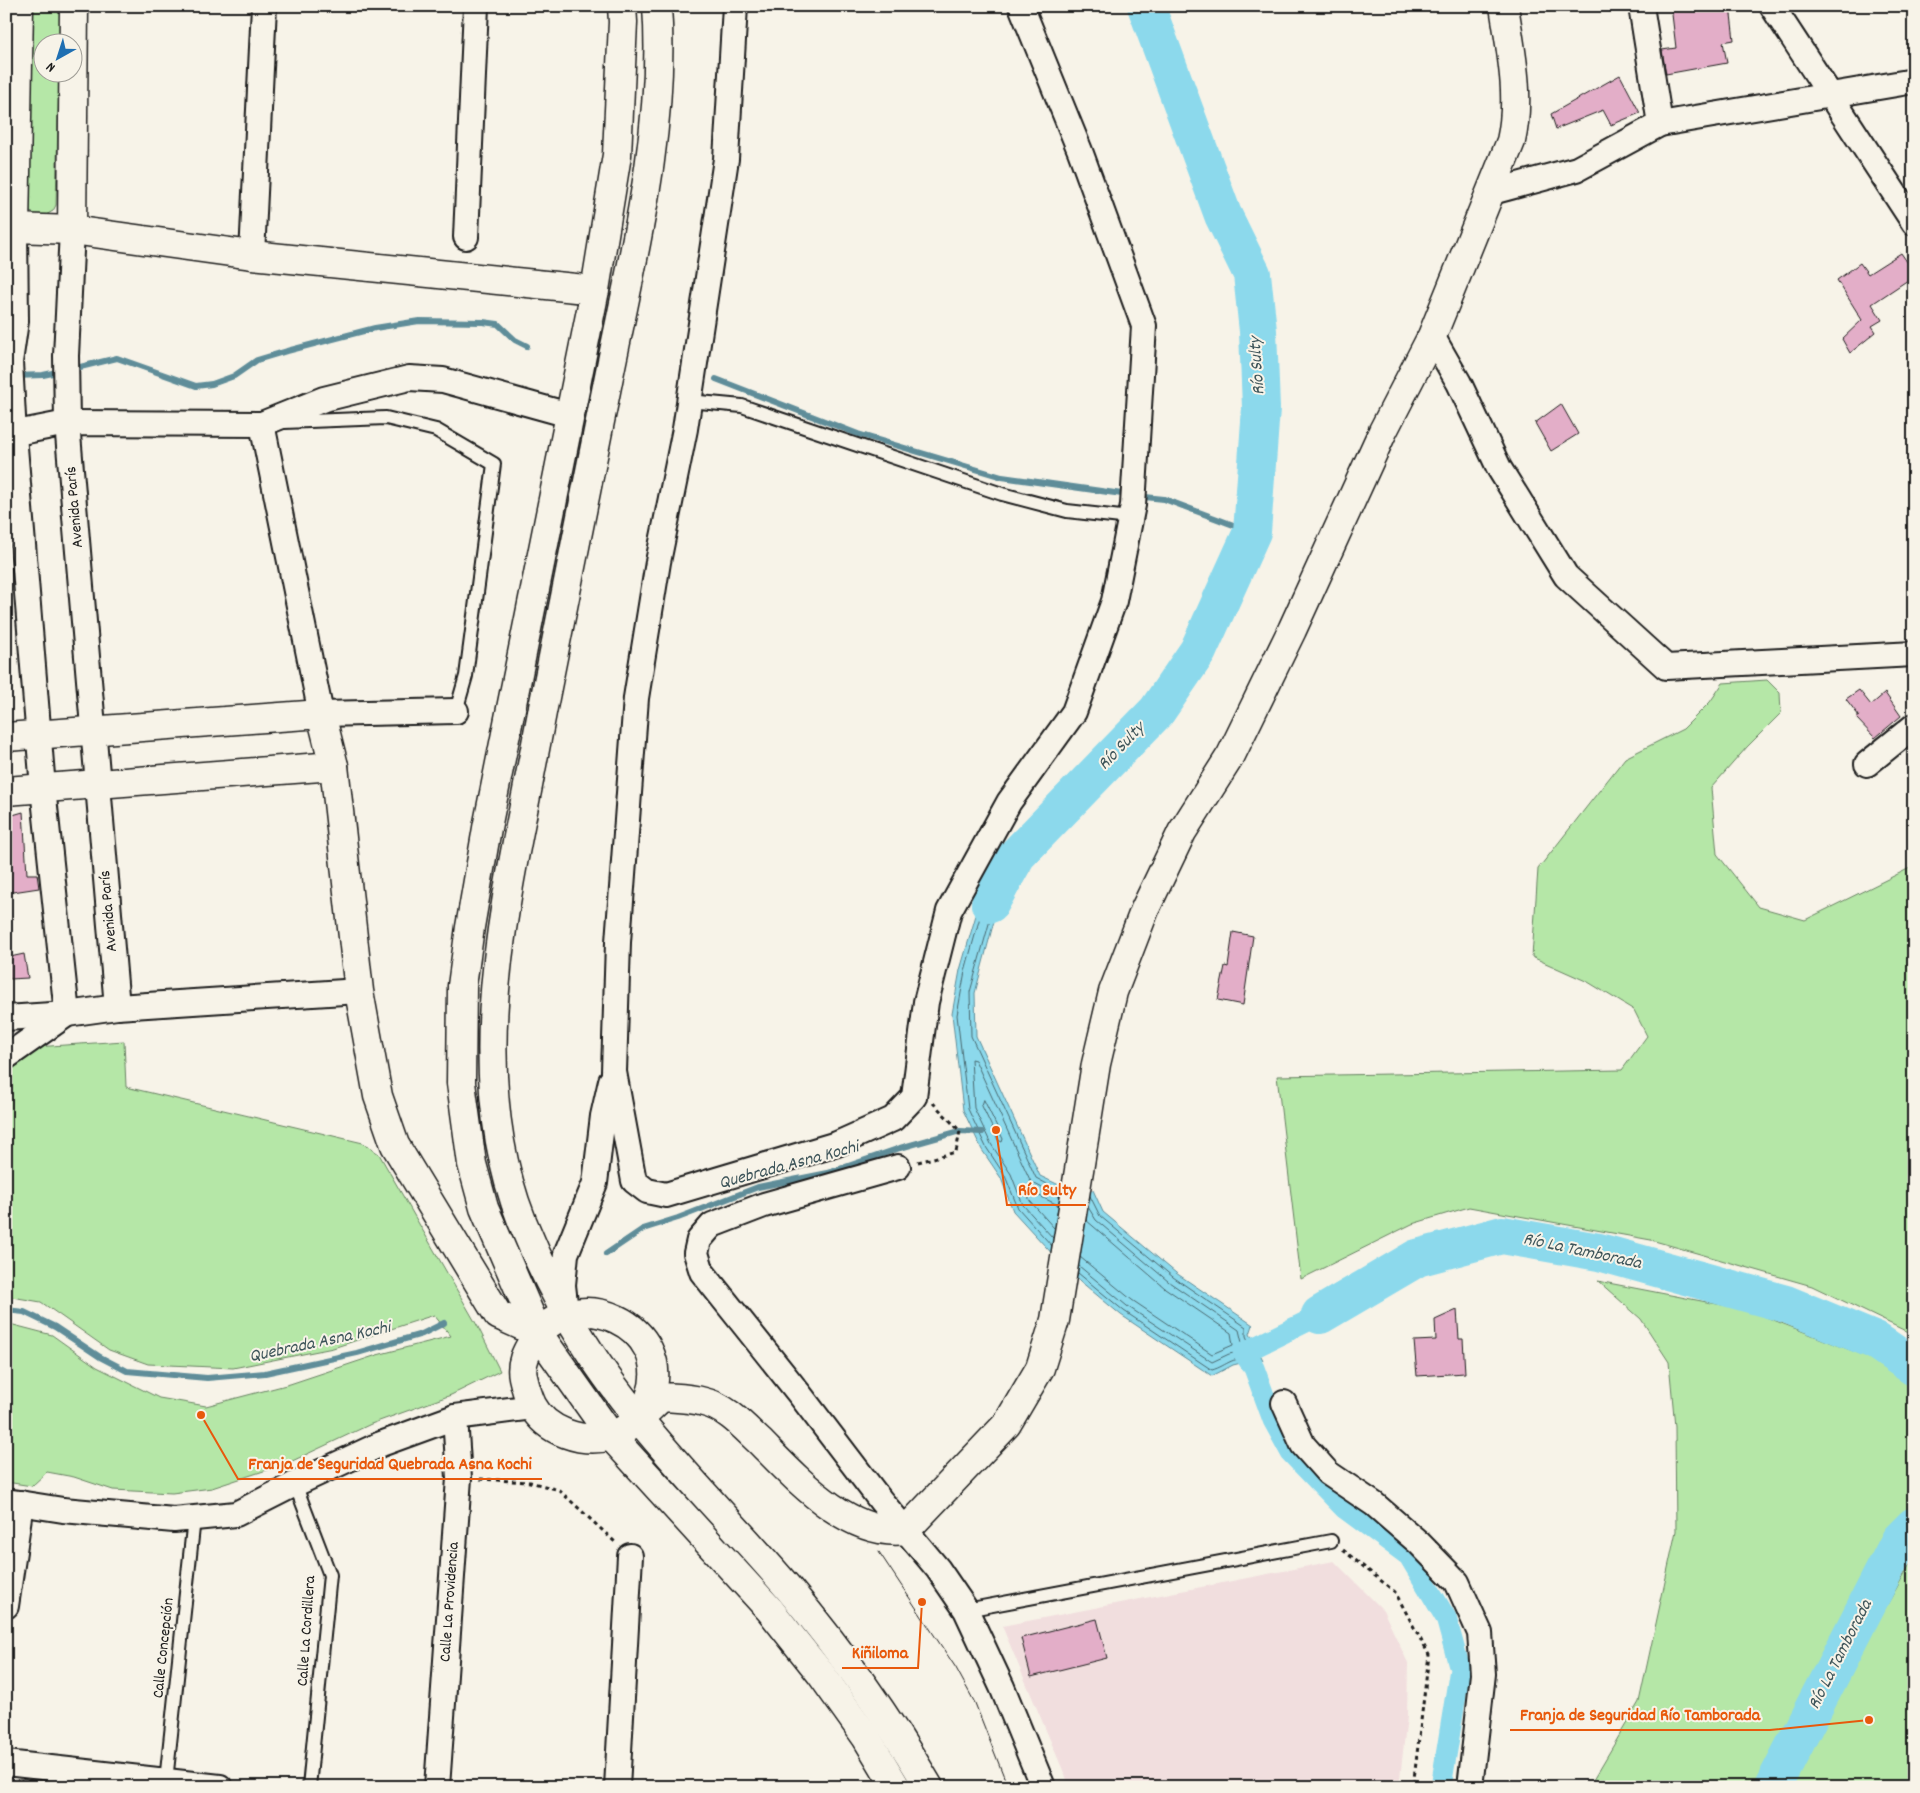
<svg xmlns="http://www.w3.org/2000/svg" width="1920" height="1793" viewBox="0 0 1920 1793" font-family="Dekko,sans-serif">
	<rect width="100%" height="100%" fill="#f7f3e8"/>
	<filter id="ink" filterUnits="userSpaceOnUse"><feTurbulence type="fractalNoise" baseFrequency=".02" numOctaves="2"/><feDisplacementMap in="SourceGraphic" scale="10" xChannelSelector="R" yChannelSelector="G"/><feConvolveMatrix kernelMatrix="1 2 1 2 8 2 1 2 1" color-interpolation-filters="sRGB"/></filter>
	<g filter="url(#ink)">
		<polygon fill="#f1dede" points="1334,1561 1383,1610 1408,1663 1407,1717 1399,1787 1070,1787 1002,1626"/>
		<g fill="#b5e7a7" stroke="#688262">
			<polygon points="30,6 61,6 60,42 42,42 42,72 59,73 56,205 53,211 42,217 28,211"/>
			<polygon points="1767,680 1780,693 1781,713 1747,747 1711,788 1717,854 1759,907 1805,920 1914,866 1914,1335 1812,1286 1651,1240 1469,1207 1412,1224 1301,1279 1277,1076 1622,1070 1647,1036 1634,1010 1588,982 1532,957 1538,869 1625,758 1683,729 1710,702 1723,683"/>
			<polygon points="124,1041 126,1087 363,1143 379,1154 478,1327 500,1371 451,1395 371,1424 288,1463 212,1488 172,1493 113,1490 74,1477 47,1472 32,1486 6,1482 6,1323 52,1335 97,1367 159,1398 206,1406 290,1384 377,1355 451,1336 434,1315 333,1348 233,1368 148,1364 109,1350 41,1302 6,1296 6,1049"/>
			<polygon points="1598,1281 1748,1310 1868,1357 1914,1387 1914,1508 1895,1527 1755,1787 1589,1787 1639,1702 1676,1531 1675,1427 1669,1362 1641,1319"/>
			<polygon points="1914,1557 1914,1787 1791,1787 1860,1653"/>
		</g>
		<polygon fill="#8cd9ec" stroke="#5f8d99" points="1005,853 1030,870 994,921 975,993 976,1036 1040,1176 1074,1192 1093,1190 1103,1212 1176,1273 1253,1325 1250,1334 1263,1360 1259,1362 1260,1364 1249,1370 1241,1363 1233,1365 1212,1376 1121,1315 1068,1271 1013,1211 1001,1178 982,1150 963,1110 952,1014 960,970 976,915"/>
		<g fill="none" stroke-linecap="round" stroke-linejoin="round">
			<g stroke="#49686f" stroke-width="1">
				<polygon points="984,1100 1003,1139 1002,1142 998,1140 982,1106"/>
				<polyline points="1054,1228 1030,1201 1027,1194 1031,1192 1058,1205"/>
				<polyline points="1053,1238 1023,1205 1011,1174 991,1144 974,1108 971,1059 975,1060 1031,1182 1059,1197"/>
				<polyline points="1052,1246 1018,1208 1005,1176 986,1147 968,1109 957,1015 965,971 980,917 1008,862 1022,873 990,920 970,992 971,1036 1036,1178 1060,1191"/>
				<polyline points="1080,1257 1132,1300 1212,1354 1233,1345 1231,1333 1165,1288 1086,1220"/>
				<polyline points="1079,1266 1127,1306 1212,1362 1229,1354 1244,1351 1239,1330 1169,1282 1096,1220 1088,1207"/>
				<path d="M1078 1273 1124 1311 1212 1370C1227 1366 1235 1353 1251 1363L1255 1362 1256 1358 1246 1336V1327L1173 1277 1100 1216 1090 1196"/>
			</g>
			<g stroke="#5f8d99" stroke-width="6">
				<polyline points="72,369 117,358 196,386 212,384 234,376 257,360 287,351 375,328 419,321 483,322 498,324 515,340 527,346"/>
				<polyline points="15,376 43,375 62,371"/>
				<polyline points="716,379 858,434 1002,477 1122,494"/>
				<polyline points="1145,497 1164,499 1252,532"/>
				<polyline points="606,1254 643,1229 678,1218 758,1187 828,1173 900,1148 960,1131 982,1132"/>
				<polyline points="6,1310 24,1312 55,1327 100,1357 127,1371 207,1378 265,1373 357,1353 422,1334 444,1323"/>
			</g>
			<g stroke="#8cd9ec" stroke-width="21">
				<polyline points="1255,1347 1320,1315"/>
				<polyline points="1243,1352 1254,1368 1273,1420 1291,1453 1344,1508 1409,1556 1446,1618 1460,1669 1441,1787"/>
			</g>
			<g stroke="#8cd9ec" stroke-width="38">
				<polyline points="990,904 1017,855 1157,711 1198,651 1252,532 1261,408 1258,331 1252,274 1223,215 1146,6"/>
				<polyline points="1320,1315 1417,1258 1502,1235 1599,1252 1786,1304 1876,1341 1914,1367"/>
				<polyline points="1773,1787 1900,1540 1914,1526"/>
			</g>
		</g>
		<g fill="#e3aec8" stroke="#1c1c1c">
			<polygon points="1671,6 1730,6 1734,40 1723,42 1727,63 1666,74 1662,50 1676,48"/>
			<polygon points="1620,75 1640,113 1611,125 1603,110 1556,129 1551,114"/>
			<polygon points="1901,253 1914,272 1914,276 1872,304 1882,320 1872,326 1876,332 1850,353 1842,339 1862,320 1837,280 1860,263 1868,274"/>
			<polygon points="1561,404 1578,434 1551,451 1535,423"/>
			<polygon points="1859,690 1871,705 1885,693 1901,716 1875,738 1856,718 1859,716 1846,699"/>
			<polygon points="23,812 27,874 37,874 39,888 6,893 6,817"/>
			<polygon points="1233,932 1253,936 1243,1005 1218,1000 1225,966 1228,967"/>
			<polygon points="24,954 28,978 10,979 10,957"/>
			<polygon points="1457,1310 1459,1339 1463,1339 1465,1373 1417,1376 1414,1341 1436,1340 1435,1320"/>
			<polygon points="1097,1619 1107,1658 1031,1677 1021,1638"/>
		</g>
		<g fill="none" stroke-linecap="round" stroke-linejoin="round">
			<g stroke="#1c1c1c" stroke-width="16">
				<g id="lane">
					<polyline points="689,401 742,406 1002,494 1067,511 1130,518"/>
					<polyline points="284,422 386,418 436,430 494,464 466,676 456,711"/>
					<polyline points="295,1484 330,1575 309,1787"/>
					<polyline points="966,1610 1331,1541"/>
					<polyline points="166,1781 194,1518"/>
				</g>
			</g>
			<g stroke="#1c1c1c" stroke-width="28">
				<g id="street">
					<polyline points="735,6 726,159 685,429 658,562 636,698 618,942 614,1072 634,1181 647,1191 666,1195 837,1144 893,1119 914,1097 926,1002 949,911 1009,802 1074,712 1114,601 1133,505 1144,326 1080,151 1021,6"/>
					<polyline points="1641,6 1660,124"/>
					<polyline points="1772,6 1914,223"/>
					<polyline points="1492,192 1577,169 1660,124 1914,81"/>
					<polyline points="72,230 66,356 67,423 117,1007"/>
					<polyline points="466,237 476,6"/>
					<polyline points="252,255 264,6"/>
					<polyline points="1432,336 1459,383 1499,468 1566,576 1666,667 1914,654"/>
					<polyline points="262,424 321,714 456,711"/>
					<polyline points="6,435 67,423 262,424 324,399 409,378 443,380 569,415"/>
					<polyline points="1867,764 1914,726"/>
					<polyline points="6,1018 67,1014 117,1007 359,991"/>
					<polyline points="6,1057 67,1014 43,788 14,435 10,362 16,321 15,228"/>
					<polyline points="898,1167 764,1205 712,1225 699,1240 696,1253 702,1272 801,1396 881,1501 938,1569 966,1610 1002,1687 1043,1787"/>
					<polyline points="566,1312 563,1285 566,1254 595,1183 603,1116 611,1081"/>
					<polyline points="1284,1403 1303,1445 1328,1473 1374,1504 1419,1543 1457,1582 1480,1633 1483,1674 1470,1787"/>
					<polyline points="6,1501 63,1510 174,1520 236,1514 295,1484 381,1444 455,1417 533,1407"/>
					<polyline points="6,1606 21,1503"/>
					<polyline points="6,1763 220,1787"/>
					<polyline points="437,1787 459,1478 455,1417"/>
					<polyline points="617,1787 630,1556"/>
				</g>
			</g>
			<g stroke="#1c1c1c" stroke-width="31">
				<g id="secondary">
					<polyline points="19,6 15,228 72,230 252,255 595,290"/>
					<polyline points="72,230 74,6"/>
					<polyline points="6,737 321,714 334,766 359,991 378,1096 395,1145 498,1315 538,1333"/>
					<polyline points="6,791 334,766"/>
					<path d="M639 1417C643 1411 648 1404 650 1397 676 1326 574 1279 533 1341 526 1352 520 1364 523 1377 525 1386 528 1396 532 1405 546 1432 583 1444 611 1436 631 1429 647 1410 662 1397 675 1398 691 1398 704 1402 726 1407 743 1426 759 1441 796 1478 849 1538 906 1530L1007 1424 1040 1368 1055 1320 1096 1064 1113 992 1145 909 1182 832 1231 755 1292 630 1383 431 1432 336 1511 141C1521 96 1511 52 1504 6"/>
				</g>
			</g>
			<g stroke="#1c1c1c" stroke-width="31">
				<g id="highway">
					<polyline points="622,6 623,22 617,155 595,290 487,828 470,927 462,986 461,1083 472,1164 484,1208 538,1333 611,1436 770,1610 821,1674 866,1737 896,1787"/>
					<path d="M657 6C666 130 632 260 608 381 580 517 553 654 527 791 499 931 468 1084 522 1221 539 1263 560 1305 584 1343 639 1431 721 1509 789 1589 841 1651 888 1717 929 1787"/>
				</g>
			</g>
			<g stroke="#1c1c1c" stroke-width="3" stroke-dasharray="4 4" stroke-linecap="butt">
				<polyline points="918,1162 956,1152 960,1131 933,1103"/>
				<polyline points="480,1479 530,1482 559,1490 615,1542"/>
				<polyline points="1343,1550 1395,1592 1429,1655 1413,1787"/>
			</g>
			<use href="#lane" stroke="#f7f3e8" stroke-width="12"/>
			<use href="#street" stroke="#f7f3e8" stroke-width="24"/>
			<use href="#secondary" stroke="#f7f3e8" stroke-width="28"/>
			<use href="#highway" stroke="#f7f3e8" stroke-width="28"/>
			<polyline stroke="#1c1c1c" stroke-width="1" points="879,1552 956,1668 975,1703 1008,1787"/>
		</g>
	</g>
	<g text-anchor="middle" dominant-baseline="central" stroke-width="4" stroke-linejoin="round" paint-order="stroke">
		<g font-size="16" fill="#1c1c1c" stroke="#f7f3e8">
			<text transform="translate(75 507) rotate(-95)">Avenida París</text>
			<text transform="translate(109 911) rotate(-95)">Avenida París</text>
			<text transform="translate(450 1602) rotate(-86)">Calle La Providencia</text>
			<text transform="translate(307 1631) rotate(-86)">Calle La Cordillera</text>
			<text transform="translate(164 1648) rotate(-84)">Calle Concepción</text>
		</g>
		<g font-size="18" font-style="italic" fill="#3e555a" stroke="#f7f3e8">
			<text transform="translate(1258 366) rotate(-94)">Río Sulty</text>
			<text transform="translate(1122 747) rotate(-46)">Río Sulty</text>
			<text transform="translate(789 1166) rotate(-15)">Quebrada Asna Kochi</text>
			<text transform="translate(1582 1252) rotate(12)">Río La Tamborada</text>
			<text transform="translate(320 1343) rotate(-12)">Quebrada Asna Kochi</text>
			<text transform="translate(1841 1655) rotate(-63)">Río La Tamborada</text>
		</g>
	</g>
	<path fill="none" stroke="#e8590c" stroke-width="2" d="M996 1130L1007 1205H1086M201 1415L238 1479H542M922 1602L918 1668H842M1869 1720L1770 1730H1510"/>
	<g fill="#e8590c" stroke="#f7f3e8" stroke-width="2">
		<circle cx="996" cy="1130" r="5"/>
		<circle cx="201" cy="1415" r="5"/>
		<circle cx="922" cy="1602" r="5"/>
		<circle cx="1869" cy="1720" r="5"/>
	</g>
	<g font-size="18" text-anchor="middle" font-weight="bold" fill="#e8590c" stroke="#f7f3e8" stroke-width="4" stroke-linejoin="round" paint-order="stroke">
		<text x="1047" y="1195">Río Sulty</text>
		<text x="390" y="1469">Franja de Seguridad Quebrada Asna Kochi</text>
		<text x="880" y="1658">Kiñiloma</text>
		<text x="1640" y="1720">Franja de Seguridad Río Tamborada</text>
	</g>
	<rect width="1920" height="1793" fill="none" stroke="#f7f3e8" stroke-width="25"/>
	<rect x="12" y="12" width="1895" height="1768" fill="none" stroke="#1c1c1c" stroke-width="2" filter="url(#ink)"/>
	<g transform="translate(58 58) rotate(219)"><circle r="24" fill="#f7f3e8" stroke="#9f9d96"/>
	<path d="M0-4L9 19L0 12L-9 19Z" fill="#1f6fb2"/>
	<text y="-8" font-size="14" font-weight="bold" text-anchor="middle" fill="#1c1c1c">N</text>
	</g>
</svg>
